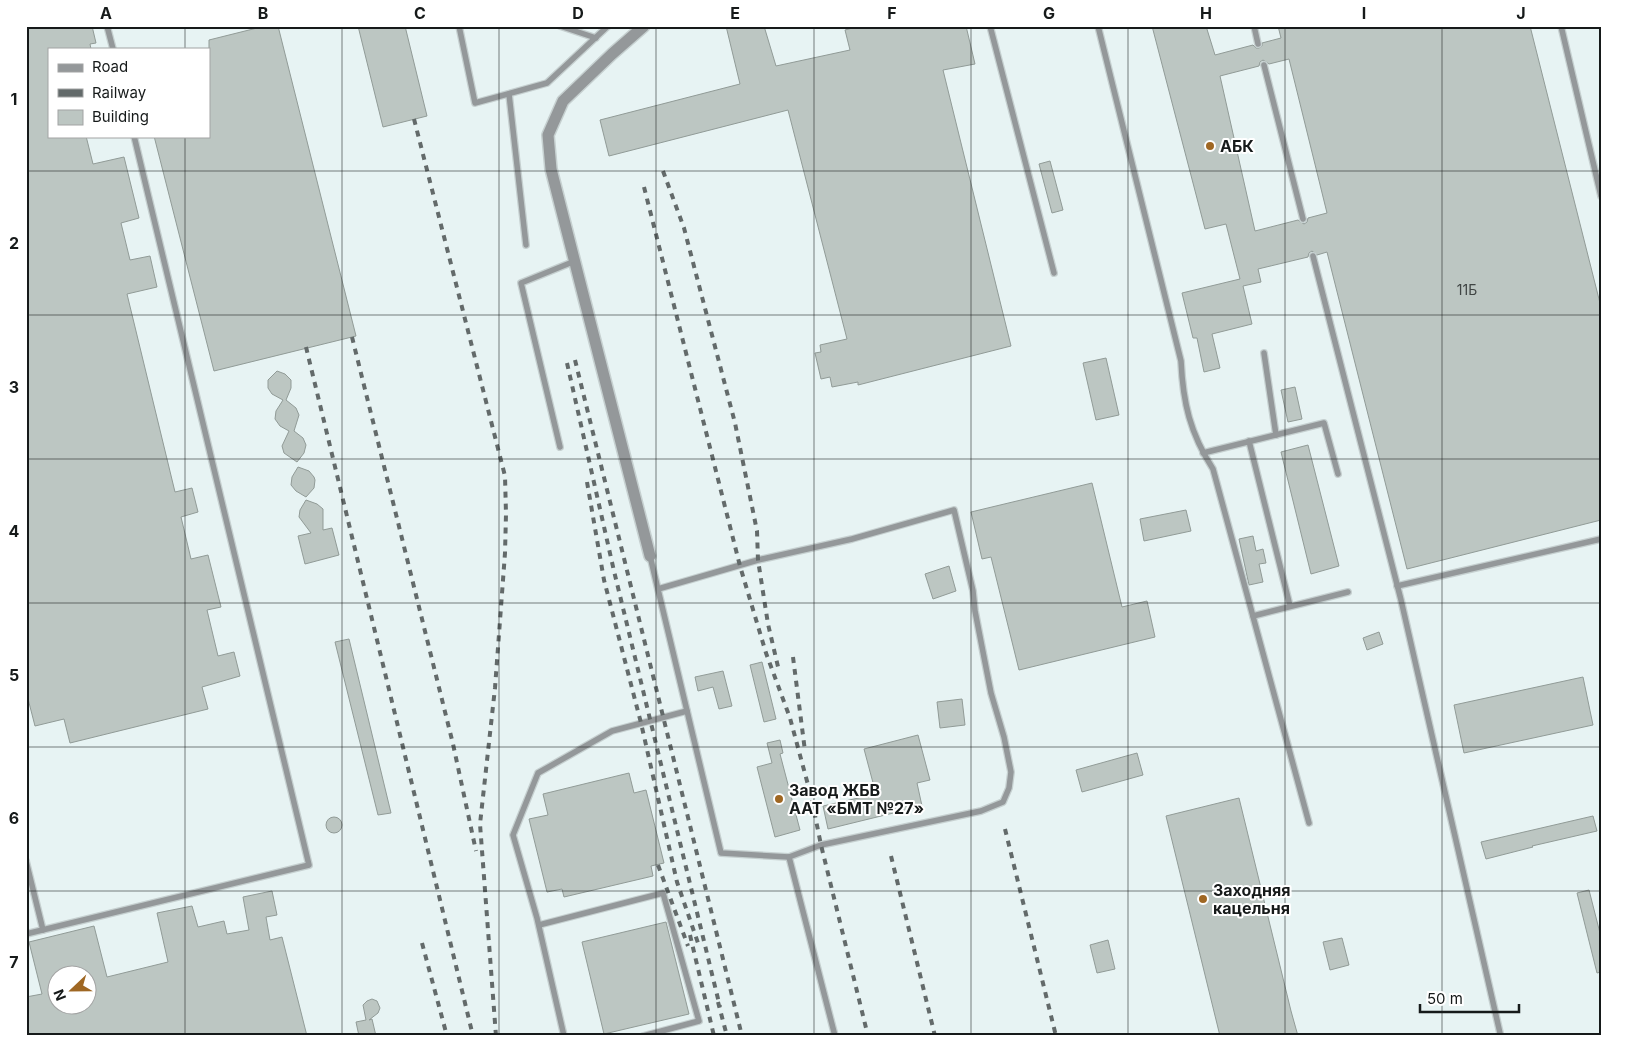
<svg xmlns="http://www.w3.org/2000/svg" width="1627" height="1062" viewBox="0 0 1627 1062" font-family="Inter,sans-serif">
	<rect width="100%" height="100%" fill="#e7f3f3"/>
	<g fill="#bcc6c2" stroke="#919b97" fill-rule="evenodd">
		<polygon points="26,26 92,26 96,43 90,44 91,49 49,49 49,136 86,136 93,164 124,157 139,218 121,223 130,260 150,256 157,287 127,294 175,492 192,488 198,512 181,517 191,559 208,555 221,607 207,610 218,656 234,652 240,676 202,687 208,709 70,743 64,719 35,726 26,691"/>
		<polygon points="265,26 278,26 356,336 214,371 154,136 209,136 209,40"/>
		<polygon points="358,26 405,26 427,116 383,127"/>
		<polygon points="726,26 764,26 776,66 850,50 845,30 860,26 966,26 975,64 943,70 1011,346 858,385 858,382 832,387 830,377 821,379 815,353 821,352 820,345 847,339 788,110 609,156 600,120 740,84"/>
		<path d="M1152 26H1206L1215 55 1253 45 1256 48H1259L1262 46V43L1281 38 1278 26H1530L1601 307V520L1407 569 1327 252 1317 255 1312 251 1309 253 1308 257 1258 269 1261 282 1243 286 1252 324 1212 334 1220 368 1204 372 1197 338H1193L1182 293 1240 279 1226 224 1205 229ZM1289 59 1327 213 1308 218 1307 222 1304 224 1298 220 1255 231 1220 76 1259 66 1260 62 1263 60 1269 64Z"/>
		<polygon points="1050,161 1063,210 1052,213 1039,164"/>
		<polygon points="1106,358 1119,415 1096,420 1083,363"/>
		<polygon points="277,371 285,374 291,380 291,388 286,400 296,408 299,415 294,431 303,438 306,445 304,453 297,462 284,453 282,446 289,431 280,426 275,419 276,411 283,400 272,394 268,388 268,380"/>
		<polygon points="1295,387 1302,419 1288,422 1281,390"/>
		<polygon points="1308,445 1339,566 1311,574 1281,452"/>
		<polygon points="298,467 309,471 314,477 315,480 314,488 306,497 296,491 291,485 292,477"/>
		<polygon points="1092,483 1122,607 1147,601 1155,637 1019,670 991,557 982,559 971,512"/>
		<polygon points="306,500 317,504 323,509 323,530 332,528 339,555 305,564 298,536 311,533 299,517 300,510"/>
		<polygon points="1186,510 1191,531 1144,541 1140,519"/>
		<polygon points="1253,536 1256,551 1263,549 1266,563 1259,564 1263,582 1249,585 1239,539"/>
		<polygon points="949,566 956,591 933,599 925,574"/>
		<polygon points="1379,632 1383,644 1367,650 1363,638"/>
		<polygon points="349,639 391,813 378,815 335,642"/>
		<polygon points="762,662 776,719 764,722 750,665"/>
		<polygon points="723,671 732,706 719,709 713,687 698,691 695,677"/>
		<polygon points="1583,677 1593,725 1464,753 1454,705"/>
		<polygon points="962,699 965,725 940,728 937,702"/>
		<polygon points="918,735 930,780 917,783 922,806 828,829 823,806 876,794 864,749"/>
		<polygon points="780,740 783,753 780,754 800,830 775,837 757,767 772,763 767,743"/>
		<polygon points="1137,753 1143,775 1082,792 1076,770"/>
		<polygon points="629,773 634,793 646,790 664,863 651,866 653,876 564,897 562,889 547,892 529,819 548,815 543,794"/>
		<polygon points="1239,798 1291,1011 1298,1036 1220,1036 1166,816"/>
		<polygon points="1593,816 1597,831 1532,846 1533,847 1486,859 1481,842"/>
		<circle cx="334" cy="825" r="8"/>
		<polygon points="1589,890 1601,937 1601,972 1597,973 1577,893"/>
		<path d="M272 891 277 915 266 917 270 940 282 937 307 1036H26V997L42 994 29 942 94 926 107 977 168 962 157 913 192 906 198 927 224 921 227 934 249 930 243 897ZM58 974H88V1004H58Z"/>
		<polygon points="666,922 689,1014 604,1034 582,942"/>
		<polygon points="1342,938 1349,965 1330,970 1323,942"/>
		<polygon points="1108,940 1115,969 1097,973 1090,945"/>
		<polygon points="372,999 377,1001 380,1008 378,1013 369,1020 372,1019 376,1036 359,1036 356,1022 366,1020 363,1005 367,1001"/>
	</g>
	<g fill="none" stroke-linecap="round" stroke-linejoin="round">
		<g stroke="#c6d0d0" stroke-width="8">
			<g id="lane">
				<polyline points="107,26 113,49"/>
				<polyline points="459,26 475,103 547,83 608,26"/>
				<polyline points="560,26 596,38"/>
				<polyline points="990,26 1054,273"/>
				<path d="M1098 26 1181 361C1183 403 1190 433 1213 469L1309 823"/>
				<polyline points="1254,26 1258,44"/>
				<polyline points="1561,26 1601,196"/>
				<polyline points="1264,65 1303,219"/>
				<polyline points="509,94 526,245"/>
				<polyline points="1313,256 1401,600 1500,1033"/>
				<polyline points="1264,353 1276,435"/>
				<polyline points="1249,441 1290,606"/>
				<polyline points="560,447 521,283 575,261"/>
				<polyline points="1203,453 1324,423 1338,474"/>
				<polyline points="650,556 721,853 789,857 821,845 981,811 1003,802 1009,788 1011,772 1004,737 991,693 975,611 973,591 954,510 852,539 758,560 658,589"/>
				<polyline points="1397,586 1601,539"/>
				<polyline points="1253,616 1348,592"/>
				<polyline points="789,857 835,1036"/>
				<polyline points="26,861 43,930"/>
				<polyline points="539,925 663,893 699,1021 643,1036"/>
				<polyline points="26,934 309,865 134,136"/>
				<polyline points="564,1036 537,918 513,835 538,773 612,731 687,711"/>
			</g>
		</g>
		<g stroke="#c6d0d0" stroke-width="14">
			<polyline id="street" points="644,26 612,54 563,101 548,135 551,169 650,556"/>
		</g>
		<use href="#lane" stroke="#94989a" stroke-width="5.5"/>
		<use href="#street" stroke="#94989a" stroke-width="11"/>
		<g stroke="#636a6a" stroke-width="4" stroke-dasharray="6 6" stroke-linecap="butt">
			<polyline points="414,119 505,476 506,514 505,553 495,688 480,824 496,1036"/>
			<polyline points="663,171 684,228 735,423 757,531 758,560 768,624 779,671"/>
			<polyline points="644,187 740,566 766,653 790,718 811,796 821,845 868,1036"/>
			<polyline points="352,337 453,744 476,851"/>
			<polyline points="306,347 473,1036"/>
			<polyline points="575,360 742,1036"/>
			<polyline points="567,363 614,571 720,1007"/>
			<polyline points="587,482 604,580 641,723 677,882 698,943"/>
			<polyline points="793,657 805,751"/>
			<polyline points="1005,829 1056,1036"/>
			<polyline points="891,856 935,1036"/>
			<polyline points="658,865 688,946"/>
			<polyline points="690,935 714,1036"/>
			<polyline points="422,943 447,1036"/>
			<polyline points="718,1002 727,1036"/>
		</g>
	</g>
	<path fill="none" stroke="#161a1a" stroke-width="1" stroke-opacity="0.55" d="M185 26V49M342 26V1036M499 26V1036M656 26V1036M814 26V1036M971 26V1036M1128 26V1036M1285 26V1036M1442 26V1036M185 136V1036M26 171H1601M26 315H1601M26 459H1601M26 603H1601M26 747H1601M26 891H1601"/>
	<g fill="#9f6723" stroke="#fff" stroke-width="2">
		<circle cx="1210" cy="146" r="5"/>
		<circle cx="779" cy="799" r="5"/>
		<circle cx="1203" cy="899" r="5"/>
	</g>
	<g text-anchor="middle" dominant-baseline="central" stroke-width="4" stroke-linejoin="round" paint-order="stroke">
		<g font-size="14" fill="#404544">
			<text x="1467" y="289">11Б</text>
		</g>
		<g font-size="16" font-weight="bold" fill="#161a1a" stroke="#fff" text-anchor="start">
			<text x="1220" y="146">АБК</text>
			<text x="789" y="790">Завод ЖБВ<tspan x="789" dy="18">ААТ «БМТ №27»</tspan></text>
			<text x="1213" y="890">Заходняя<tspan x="1213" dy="18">кацельня</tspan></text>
		</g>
	</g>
	<rect width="1627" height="1062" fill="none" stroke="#ffffff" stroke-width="55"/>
	<rect x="48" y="48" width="162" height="90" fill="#ffffff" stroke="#a2a3a3"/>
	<rect x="58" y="64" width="25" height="8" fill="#94989a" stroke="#a2a3a3"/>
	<text x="92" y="72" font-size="15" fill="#161a1a">Road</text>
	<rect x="58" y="89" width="25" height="8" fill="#636a6a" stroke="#a2a3a3"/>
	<text x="92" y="98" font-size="15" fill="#161a1a">Railway</text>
	<rect x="58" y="110" width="25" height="15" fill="#bcc6c2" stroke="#a2a3a3"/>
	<text x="92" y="122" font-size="15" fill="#161a1a">Building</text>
	<g transform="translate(72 990) rotate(248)"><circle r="24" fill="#ffffff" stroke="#a2a3a3"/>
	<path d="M0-4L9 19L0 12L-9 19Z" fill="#9f6723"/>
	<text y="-8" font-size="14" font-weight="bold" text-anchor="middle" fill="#161a1a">N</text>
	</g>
	<path d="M1420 1004v8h99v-8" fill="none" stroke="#161a1a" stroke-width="2.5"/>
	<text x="1427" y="1004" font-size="15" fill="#161a1a" stroke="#ffffff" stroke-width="4" paint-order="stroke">50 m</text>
	<rect x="28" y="28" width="1572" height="1006" fill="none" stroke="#161a1a" stroke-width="2"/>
	<g font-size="16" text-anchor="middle" font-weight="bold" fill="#161a1a">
		<text x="106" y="19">A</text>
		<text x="263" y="19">B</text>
		<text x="420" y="19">C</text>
		<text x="578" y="19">D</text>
		<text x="735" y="19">E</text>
		<text x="892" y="19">F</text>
		<text x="1049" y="19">G</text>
		<text x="1206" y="19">H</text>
		<text x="1364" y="19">I</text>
		<text x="1521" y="19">J</text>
		<text x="14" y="105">1</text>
		<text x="14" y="249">2</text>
		<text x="14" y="393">3</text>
		<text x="14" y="537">4</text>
		<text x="14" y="681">5</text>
		<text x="14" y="824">6</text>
		<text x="14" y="968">7</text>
	</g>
</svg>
